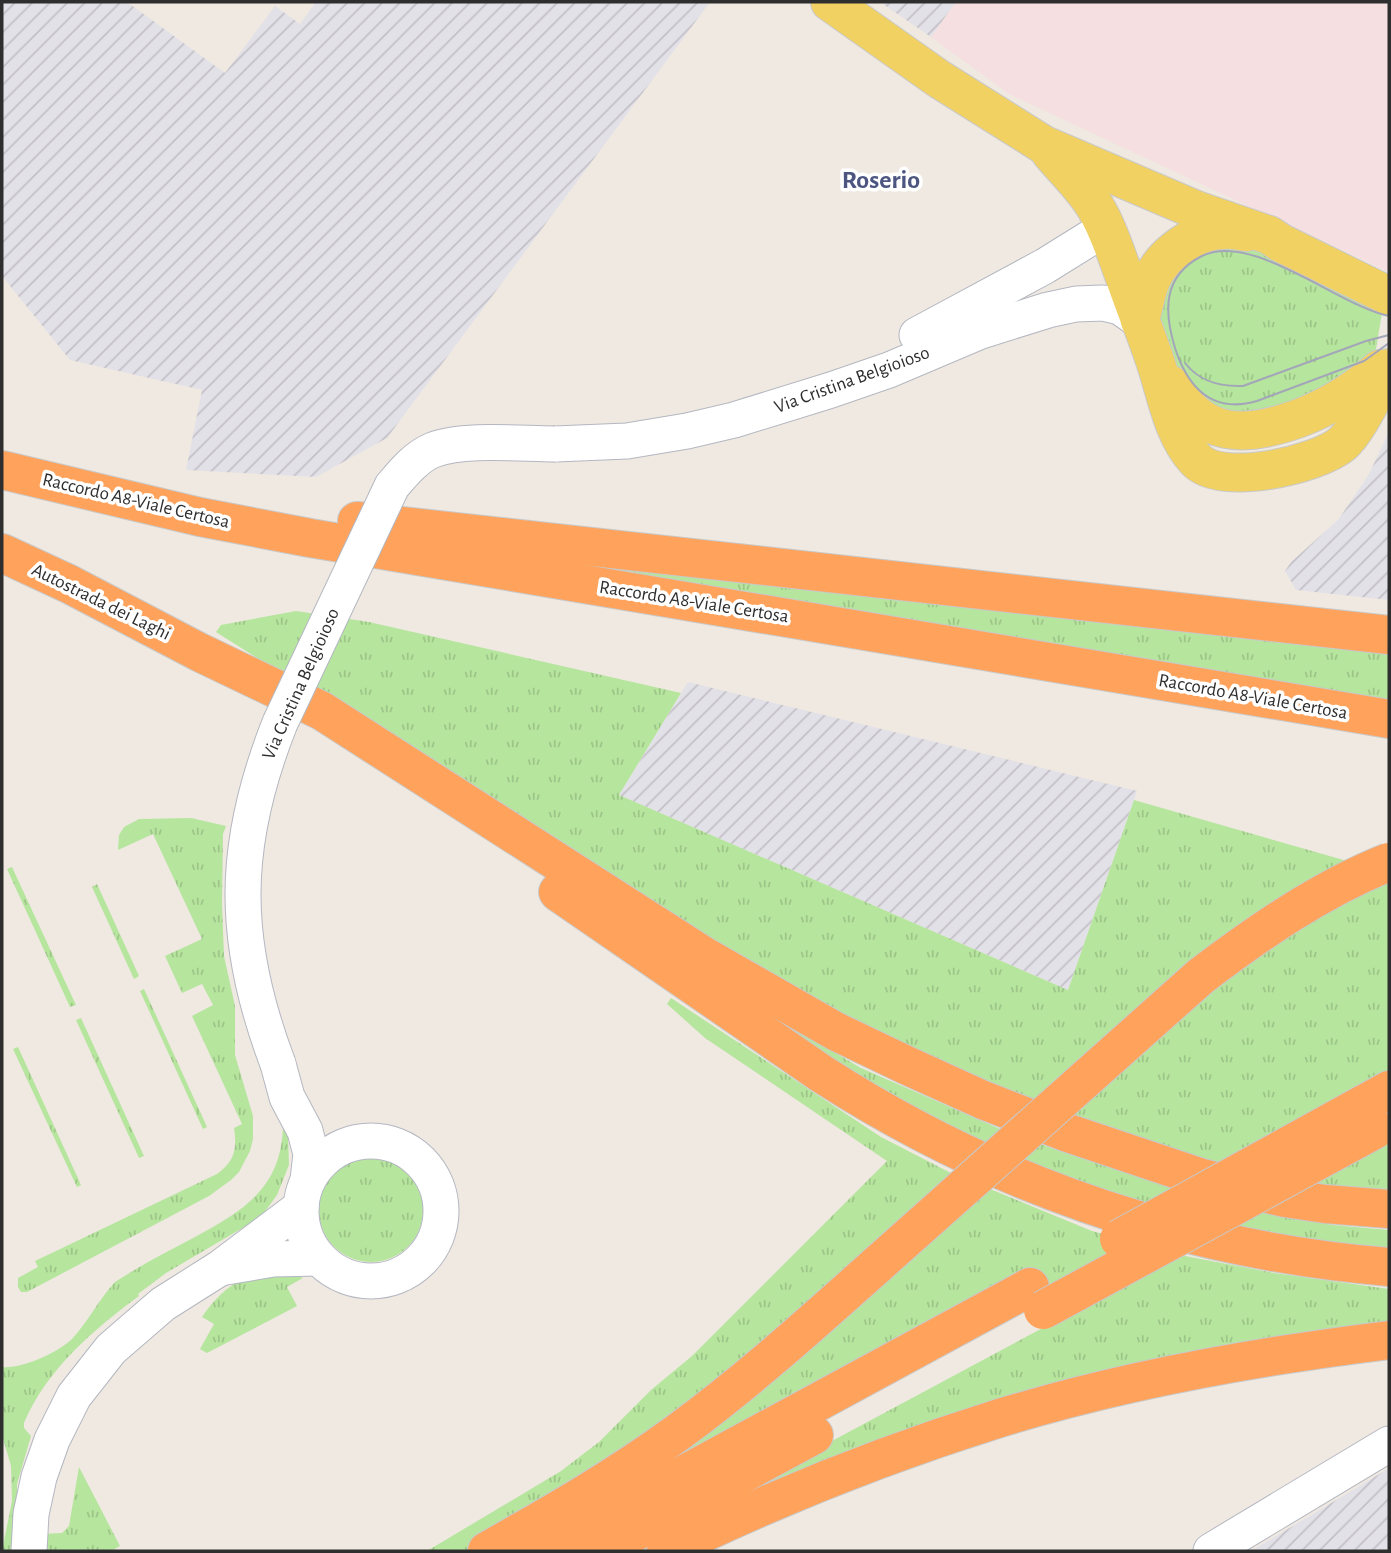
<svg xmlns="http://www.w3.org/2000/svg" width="1391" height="1553" viewBox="0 0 1391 1553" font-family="'Alegreya Sans',sans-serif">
	<defs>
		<pattern id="industrial-furrows" width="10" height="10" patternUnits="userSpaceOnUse" patternTransform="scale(1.75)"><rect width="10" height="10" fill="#e3e1e8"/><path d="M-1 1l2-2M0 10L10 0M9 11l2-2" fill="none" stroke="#c3c1c7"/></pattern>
		<pattern id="grass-tufts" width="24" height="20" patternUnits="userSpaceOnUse" patternTransform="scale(1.75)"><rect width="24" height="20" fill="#b6e59e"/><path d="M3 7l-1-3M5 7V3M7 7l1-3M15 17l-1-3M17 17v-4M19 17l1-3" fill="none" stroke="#9dc588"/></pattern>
	</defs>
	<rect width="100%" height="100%" fill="#efe9e1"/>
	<g fill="url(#industrial-furrows)">
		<polygon points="2,2 127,2 225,73 275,6 300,24 316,2 710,2 387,438 316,477 186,470 202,390 70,360 2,276"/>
		<polygon points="880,2 956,2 931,37"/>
		<polygon points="1389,432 1389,600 1296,590 1285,571 1291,562 1338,520 1368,476"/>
		<polygon points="688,682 1137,791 1068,990 619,795"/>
		<polygon points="1389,1468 1389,1551 1251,1551 1363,1484"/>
	</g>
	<polygon fill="#f5dfe0" points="956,2 1389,2 1389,272 1009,94 931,37"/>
	<g fill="url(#grass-tufts)">
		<polygon points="1226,239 1384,301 1374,361 1352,381 1265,413 1242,415 1193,400 1158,331 1157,304 1190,250"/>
		<polygon points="571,557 1389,644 1389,701 570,565"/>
		<polygon points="296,611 369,622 681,693 619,795 1068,990 1134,800 1389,873 1389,1075 1356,1094 1389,1136 1389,1193 1352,1192 1214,1167 1009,1096 753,971 216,632 221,625"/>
		<path d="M191 818 226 826 223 834 222 903 224 956 235 1006V1055L253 1116V1139L250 1151 239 1172 231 1180 209 1196 27 1292H21L18 1287V1278L38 1267 35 1261 217 1174C235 1161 237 1149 234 1128L242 1124 192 1016 213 1005 202 984 182 993 165 956 202 939 153 834 118 850 119 835 124 827 139 819Z"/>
		<polygon points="12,867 76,1005 70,1007 7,869"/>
		<polygon points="97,884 139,976 134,979 92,887"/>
		<polygon points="144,989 207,1127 203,1129 140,991"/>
		<polygon points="671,998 881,1137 949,1172 1092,1231 1180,1255 1274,1273 1389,1289 1389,1328 744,1501 642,1551 627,1551 1050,1324 1023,1274 581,1513 749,1358 532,1514 467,1551 427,1551 561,1471 599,1442 651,1390 692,1356 887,1161 705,1038 667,1004"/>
		<polygon points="81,1018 144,1156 139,1158 76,1020"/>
		<polygon points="795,1029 861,1068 998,1128 1054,1149 1148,1180 1257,1211 1333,1225 1389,1230 1389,1254 1192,1221 978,1144 790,1035"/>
		<polygon points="18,1047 81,1185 77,1187 13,1049"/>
		<path d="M283 1120 288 1136 289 1165 277 1195 261 1217 166 1273 138 1294 139 1296C94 1329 46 1370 24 1423V1428L31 1436 17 1484V1499L39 1534 62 1533 69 1526 79 1467 120 1546 111 1551H2L12 1501 11 1466 2 1435V1367C22 1369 57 1353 72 1339 88 1322 99 1299 115 1282 141 1265 168 1251 195 1237 247 1209 284 1185 283 1120Z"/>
		<circle cx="371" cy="1210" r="52"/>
		<path d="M252 1275H296L303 1278 287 1287 297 1306 207 1353 200 1349 214 1324 202 1317C216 1297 229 1284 252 1275Z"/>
	</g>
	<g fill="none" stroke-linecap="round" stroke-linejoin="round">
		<g stroke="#b4b7c1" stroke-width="37">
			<g id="minor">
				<polyline points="917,335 1045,266 1106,228"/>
				<polyline points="555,444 627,441 687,431 734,420 831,390 889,370 981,331 1048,310 1076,304 1103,303 1120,307 1140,321"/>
				<polyline points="278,1064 287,1097 305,1131 311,1154 308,1180"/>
				<circle cx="371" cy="1211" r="70"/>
				<polyline points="226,1267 273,1259 318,1258"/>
				<polyline points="29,1551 31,1514 39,1477 52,1440 74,1396 111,1349 163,1304 220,1268 301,1207"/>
				<polyline points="1211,1551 1389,1444"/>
			</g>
		</g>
		<g stroke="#c9c9c9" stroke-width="40">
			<g id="major">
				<polyline points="830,2 939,79 1044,145 1196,210 1269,235 1281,243 1389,296"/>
				<path d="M1050 152C1064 169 1082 186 1094 205 1108 227 1116 254 1125 278 1134 305 1145 331 1154 358 1166 391 1171 433 1196 460 1221 487 1317 465 1342 444 1358 430 1377 388 1389 368"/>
				<path d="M1140 321C1144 306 1146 291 1152 278 1164 253 1196 230 1224 230 1231 229 1239 231 1246 232"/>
				<path d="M1171 385C1203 438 1243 438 1297 419 1329 407 1354 392 1380 369"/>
			</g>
		</g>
		<g stroke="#c9c9c9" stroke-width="40">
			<g id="highway">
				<polyline points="2,470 200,517 310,538 1389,719"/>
				<polyline points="357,521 1389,635"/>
				<polyline points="2,553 69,584 199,652 322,711 704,956 835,1031 908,1066 983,1100 1068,1133 1202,1178 1285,1198 1325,1204 1389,1209"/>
				<path d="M558 892 822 1074C996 1186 1183 1250 1389 1267"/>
				<polyline points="1362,1105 1389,1090"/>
				<path d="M487 1551C552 1514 617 1477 677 1433 748 1381 813 1322 878 1264"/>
				<polyline points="543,1551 1030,1287"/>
				<polyline points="600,1551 814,1435"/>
				<path d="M666 1551C774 1498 885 1454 1000 1418 1127 1379 1258 1356 1389 1340"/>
			</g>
		</g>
		<use href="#minor" stroke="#fff" stroke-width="35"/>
		<use href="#major" stroke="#f2d163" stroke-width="38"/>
		<use href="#highway" stroke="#ffa35c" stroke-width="38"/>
		<g stroke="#a3a6b8" stroke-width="2">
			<path d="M1389 316C1337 305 1252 231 1202 256 1162 276 1164 312 1175 348 1188 388 1212 414 1257 401L1364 361 1389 343"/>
			<path d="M1185 363C1200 382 1220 387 1243 386L1366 341 1389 335"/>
		</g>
		<g stroke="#b4b7c1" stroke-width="37" stroke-linecap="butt">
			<path id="minor-bridge" d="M278 1064C231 940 231 846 280 723L392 486C404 472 416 457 433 450 464 438 521 444 555 444"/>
		</g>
		<g stroke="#c9c9c9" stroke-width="40" stroke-linecap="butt">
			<g id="highway-bridge">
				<polyline points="1119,1239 1362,1105"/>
				<path d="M878 1264 1201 976C1259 932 1321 889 1389 862"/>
				<polyline points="1043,1310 1376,1129"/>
			</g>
		</g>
		<use href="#minor-bridge" stroke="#fff" stroke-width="35"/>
		<use href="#highway-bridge" stroke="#ffa35c" stroke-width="38"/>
	</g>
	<g text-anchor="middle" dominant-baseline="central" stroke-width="7" stroke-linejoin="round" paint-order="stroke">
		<g font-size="19" fill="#2e2e2e" stroke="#fff">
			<text transform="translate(852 380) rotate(-20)">Via Cristina Belgioioso</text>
			<text transform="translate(136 501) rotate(13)">Raccordo A8-Viale Certosa</text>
			<text transform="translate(101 602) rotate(26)">Autostrada dei Laghi</text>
			<text transform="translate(694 602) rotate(9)">Raccordo A8-Viale Certosa</text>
			<text transform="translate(301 684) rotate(-66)">Via Cristina Belgioioso</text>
			<text transform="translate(1253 697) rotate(10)">Raccordo A8-Viale Certosa</text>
		</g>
		<g font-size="26" font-weight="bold" fill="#4d5680" stroke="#fff">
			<text x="881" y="180">Roserio</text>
		</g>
	</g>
	<rect width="1391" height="1553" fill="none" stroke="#2e2e2e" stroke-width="7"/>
</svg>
